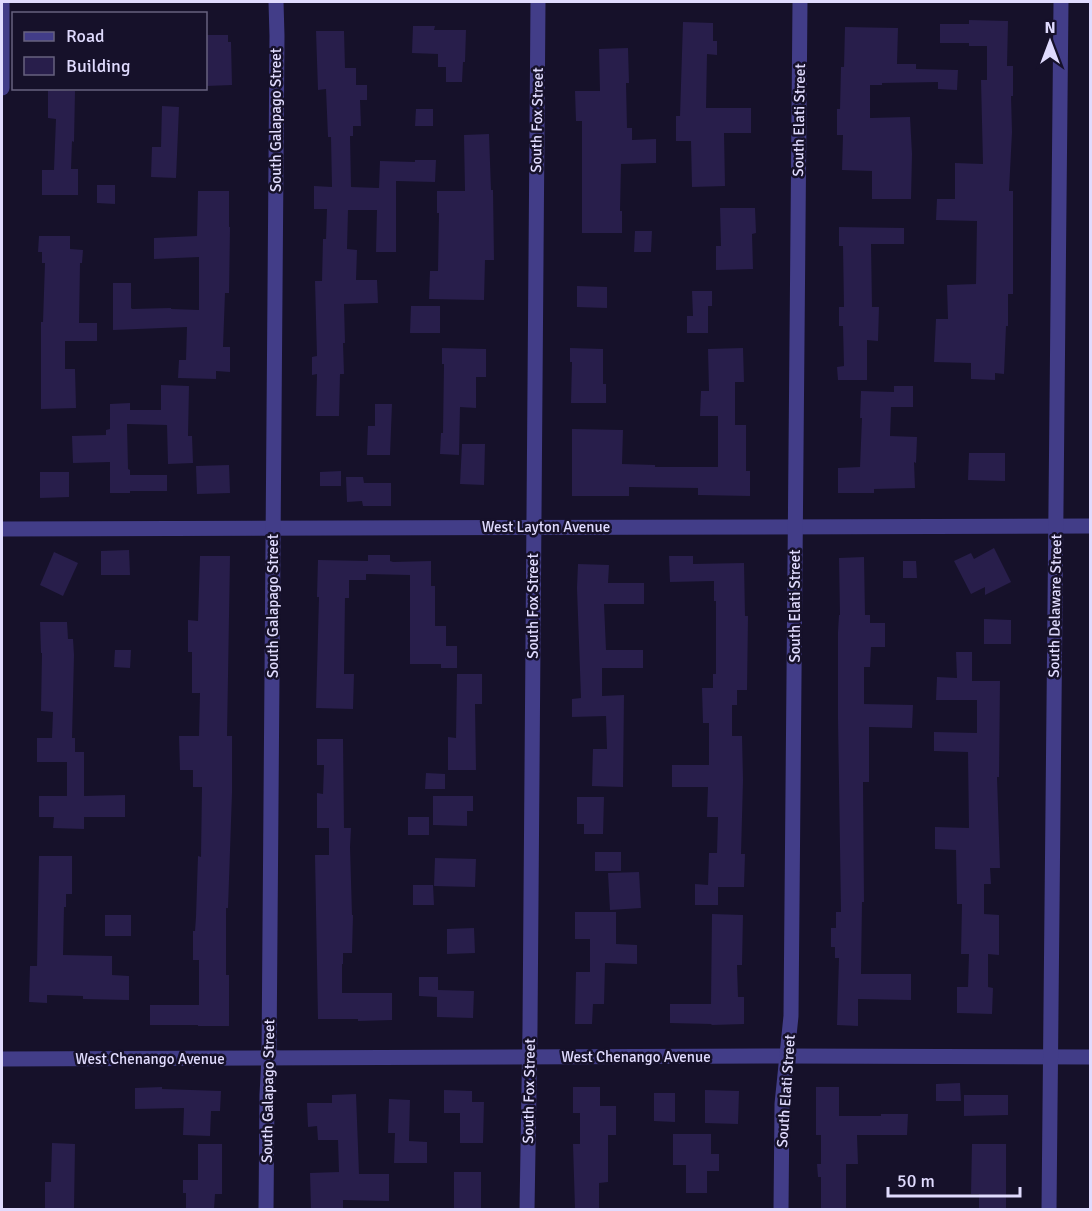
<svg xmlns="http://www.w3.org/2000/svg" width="1092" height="1211" viewBox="0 0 1092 1211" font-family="Signika,sans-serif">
	<rect width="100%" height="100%" fill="#16112a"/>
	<g fill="#281e4b">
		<polygon points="969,20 1008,21 1007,66 1013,66 1013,96 1011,96 1012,132 1009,191 1013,191 1013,294 1008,294 1008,326 1006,326 1004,374 995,373 995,380 971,379 971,363 934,362 936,319 948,319 947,285 976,284 977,221 936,220 937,199 955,199 955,163 983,164 981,80 987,80 987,46 969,46 969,43 940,43 940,24 969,24"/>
		<polygon points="683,22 713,23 713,41 717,41 717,55 707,54 706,108 751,108 751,133 724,133 725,186 692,187 691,141 676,141 676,116 680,116"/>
		<polygon points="413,26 435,26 434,30 466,30 465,62 463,62 462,82 446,82 446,67 438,67 438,54 412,53"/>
		<polygon points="845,27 898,28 897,64 916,64 916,69 958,70 957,90 938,89 938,82 882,83 882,85 870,85 870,118 910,117 912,154 911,199 872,199 872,171 842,170 843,135 837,135 837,109 840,109 841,67 844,67"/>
		<polygon points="316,31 344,31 345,68 356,68 356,85 367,85 367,100 360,100 361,126 353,126 353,136 350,136 351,187 379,188 380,161 415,162 415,160 436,160 435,182 396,181 396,252 376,252 377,210 348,210 347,249 357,250 356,280 377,280 378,303 344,304 345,343 343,343 344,374 340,374 339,416 316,416 317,374 312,375 312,357 317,356 315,281 322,281 323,239 326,239 327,209 314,209 314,186 332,187 331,137 328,137 326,89 318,90"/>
		<polygon points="206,35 228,35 228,42 231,42 232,85 206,86"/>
		<polygon points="628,48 629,83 626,83 627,128 632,128 632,140 656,139 656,163 621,164 620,211 622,211 622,233 582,233 582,121 576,121 575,91 600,91 599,49"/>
		<polygon points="48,90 75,91 74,142 72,141 71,169 78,169 78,195 42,195 42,170 54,170 56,119 48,118"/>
		<polygon points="162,106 179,107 176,178 151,177 152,147 161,147"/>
		<polygon points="416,109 433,109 433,126 415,126"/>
		<polygon points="489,134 491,190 493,190 494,260 485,260 484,300 429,299 430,271 438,271 439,213 437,213 437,191 465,191 464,135"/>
		<polygon points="97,185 115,185 115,204 97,203"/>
		<polygon points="198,191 229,191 229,227 230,227 229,293 225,293 223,347 230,347 230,372 216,371 216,379 178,378 179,360 186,360 187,327 113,330 113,283 131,283 131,308 132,309 171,308 171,309 199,310 199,257 154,259 154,238 197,236"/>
		<polygon points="720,208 755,208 756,233 752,234 753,269 716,270 716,246 721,246"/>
		<polygon points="839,227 904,228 904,244 871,244 872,307 879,307 878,341 867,340 867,380 838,380 837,367 844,366 843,326 839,326 839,307 844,307 843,246 839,246"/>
		<polygon points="635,231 652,231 651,252 634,252"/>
		<polygon points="39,236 70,236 70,249 83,250 82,263 80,263 79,323 97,323 97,341 65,341 65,369 75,369 76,408 41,409 41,322 43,322 45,263 42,263 42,252 38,252"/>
		<polygon points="577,286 607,287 607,308 577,307"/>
		<polygon points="692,291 712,291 712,306 708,306 708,333 687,333 687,316 693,316"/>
		<polygon points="411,306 440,306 440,333 410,333"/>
		<polygon points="442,348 486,349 486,377 476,377 476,408 460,407 459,455 440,454 441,433 443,433 444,364 442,364"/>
		<polygon points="570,348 603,349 603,384 606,384 606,403 571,403 572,362 570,362"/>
		<polygon points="743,348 744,382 735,382 735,425 746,425 746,471 750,471 750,496 698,495 698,488 629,487 629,496 572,496 572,429 623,430 622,464 655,465 655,467 718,467 718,416 700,416 701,391 709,391 708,349"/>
		<polygon points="161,385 189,386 188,436 192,436 193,463 168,464 167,425 127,424 128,469 130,470 130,475 167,475 167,491 130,491 130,493 110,493 110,462 73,463 72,436 106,435 106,430 110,429 110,404 130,403 130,410 161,410"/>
		<polygon points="894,386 913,386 913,407 891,407 890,436 917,437 916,463 914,462 915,488 874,489 874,493 838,493 838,468 860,467 862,418 860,418 861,391 894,392"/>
		<polygon points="375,404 392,404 390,455 367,455 368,426 375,426"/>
		<polygon points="462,444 485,444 484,485 460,484"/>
		<polygon points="969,453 1005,453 1005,481 968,480"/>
		<polygon points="229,465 230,493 197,494 196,466"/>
		<polygon points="341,471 341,486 320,486 320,472"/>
		<polygon points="40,472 69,472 69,497 40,498"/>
		<polygon points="346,477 363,477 364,483 391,483 391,506 363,506 362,501 347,502"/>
		<polygon points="994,548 1011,582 985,595 985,587 971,594 954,561 971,553 974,559"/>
		<polygon points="129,550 130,575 101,575 101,551"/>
		<polygon points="54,552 78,563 63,596 40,585"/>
		<polygon points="368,555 390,555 390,561 393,562 431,561 431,586 435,586 435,626 446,626 446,646 457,646 457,668 441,668 441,664 410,664 410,575 366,574 366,580 349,580 349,598 345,598 344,674 354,674 353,709 316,708 319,597 317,597 318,560 368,561"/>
		<polygon points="200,556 230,556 227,736 232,736 232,793 228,908 226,908 226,975 229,975 229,1026 198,1026 198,1025 150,1025 150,1005 199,1005 199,960 193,960 193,931 195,931 196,917 198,856 201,857 202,787 193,787 193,770 180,770 179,736 199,736 200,693 192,693 192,652 188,652 188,620 198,621"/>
		<polygon points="669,556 693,556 693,564 744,563 745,616 748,616 747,690 737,690 737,705 732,705 732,736 742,736 743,780 741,854 745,854 744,887 718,887 718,905 695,905 695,884 708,885 709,853 717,853 718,817 707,817 708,787 672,787 672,765 709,765 709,723 703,723 702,688 713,688 713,674 716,674 716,601 714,601 714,581 670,582"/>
		<polygon points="864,557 865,615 870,615 870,623 885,623 885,647 871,647 870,667 864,667 864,704 913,705 912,728 869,727 869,782 863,782 864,902 862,902 861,974 911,974 911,1000 858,999 858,1026 837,1025 839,958 835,958 835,947 831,947 831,928 836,928 836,912 841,912 838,719 838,632 839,615 840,615 839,558"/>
		<polygon points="903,561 916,561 917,578 903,578"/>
		<polygon points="578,564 609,565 608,583 644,583 644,604 604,604 606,650 643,650 643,668 602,668 602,696 624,695 623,787 592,786 593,749 607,749 606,716 572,717 572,699 581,698 577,588"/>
		<polygon points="984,619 1011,620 1011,644 984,644"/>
		<polygon points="40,622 67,622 68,639 73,639 74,655 72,738 75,738 75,752 84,752 84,796 125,795 125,817 84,817 84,829 53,828 54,817 39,817 39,796 67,796 67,762 37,762 37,738 52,738 53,712 41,711 42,653 41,653"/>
		<polygon points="115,650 131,650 130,668 114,667"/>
		<polygon points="956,652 972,652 972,681 1000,681 999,777 997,777 1000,868 990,868 991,884 984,884 984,914 999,915 999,955 988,954 988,987 993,988 992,1014 957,1013 957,987 968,987 969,954 961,954 962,904 957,904 956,850 935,849 935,827 969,828 968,752 934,751 934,732 977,733 977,700 936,700 937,677 957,678"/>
		<polygon points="457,674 482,674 482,704 475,704 476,770 448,770 448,737 456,738"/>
		<polygon points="317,739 343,739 344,828 351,828 350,847 352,915 353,915 352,953 343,953 343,964 342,964 342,993 392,993 392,1020 358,1021 358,1019 318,1019 315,855 329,855 329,828 317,828 317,793 323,794 324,765 317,765"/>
		<polygon points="426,773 445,774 445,789 425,789"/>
		<polygon points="433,796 473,796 473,811 467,811 467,826 433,825"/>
		<polygon points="577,797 604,797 603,834 584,834 584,824 577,824"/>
		<rect x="408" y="817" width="21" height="18"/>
		<rect x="595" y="852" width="26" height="19"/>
		<polygon points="39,856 72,856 72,894 66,894 66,907 64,907 63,955 112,956 112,975 129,976 129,1000 83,999 83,996 47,995 47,1003 29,1002 30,966 37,966"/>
		<polygon points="435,858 476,859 475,887 434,886"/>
		<polygon points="639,872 641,908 610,910 608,873"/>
		<polygon points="413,885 433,885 434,905 413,905"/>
		<polygon points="575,912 616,912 616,944 637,945 637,964 605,963 604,1004 593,1004 592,1024 575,1024 576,972 590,972 590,939 575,939"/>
		<polygon points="712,914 743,915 742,965 737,965 738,997 744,997 744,1024 712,1025 711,1024 670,1023 670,1004 711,1004"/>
		<rect x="105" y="915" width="26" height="21"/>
		<polygon points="474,928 475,953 447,954 447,929"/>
		<polygon points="419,977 438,977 438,990 474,991 473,1018 437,1017 437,997 419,996"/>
		<polygon points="960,1083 961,1101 936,1101 936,1084"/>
		<polygon points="162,1087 162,1089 221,1091 220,1111 211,1111 210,1136 183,1135 184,1108 135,1109 135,1088"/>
		<polygon points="573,1087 600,1087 600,1106 616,1106 616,1135 608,1135 608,1182 599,1183 599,1209 575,1209 573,1144 580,1144 580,1113 573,1113"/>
		<polygon points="816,1087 839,1087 839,1116 881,1116 881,1114 908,1114 907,1135 857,1135 858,1164 846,1164 846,1209 821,1209 821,1177 818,1177 817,1164 821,1164 821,1135 816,1135"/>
		<polygon points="444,1090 472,1091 472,1102 484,1102 483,1143 460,1143 460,1113 444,1113"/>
		<polygon points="705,1090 739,1091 738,1124 705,1123"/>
		<polygon points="654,1093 675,1093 675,1122 654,1121"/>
		<polygon points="356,1094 359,1174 389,1174 389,1201 343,1200 343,1209 311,1209 310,1173 339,1172 338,1140 318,1140 317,1126 308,1127 307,1103 332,1103 332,1095"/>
		<polygon points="964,1095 1008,1095 1008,1115 964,1116"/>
		<polygon points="389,1099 410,1100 409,1141 427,1142 427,1163 394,1163 395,1133 388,1133"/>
		<polygon points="673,1134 711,1134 711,1154 719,1154 719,1171 707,1171 707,1193 686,1193 686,1165 673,1165"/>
		<polygon points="52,1143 75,1144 74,1209 45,1209 45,1182 51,1182"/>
		<polygon points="198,1144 222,1144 222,1194 215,1194 214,1209 186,1209 186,1193 183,1193 183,1180 198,1180"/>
		<polygon points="972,1144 1006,1144 1006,1209 979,1209 979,1194 971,1194"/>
		<rect x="454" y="1172" width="27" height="37"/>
	</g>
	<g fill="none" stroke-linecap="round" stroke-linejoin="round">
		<g stroke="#423d88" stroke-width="15">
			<polyline points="2,88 2,2"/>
			<polyline points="2,529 1090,526"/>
			<polyline points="2,1059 787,1056 1090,1057"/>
			<polyline points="266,1210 267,1095 269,1058 277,36 276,2"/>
			<polyline points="527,1210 530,1028 538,2"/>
			<polyline points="781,1210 782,1104 791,1016 800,2"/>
			<polyline points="1049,1210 1061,2"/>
		</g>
	</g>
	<g text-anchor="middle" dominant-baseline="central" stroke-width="5" stroke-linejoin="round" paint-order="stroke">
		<g font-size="15" fill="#e0dbfe" stroke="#16112a">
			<text transform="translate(276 120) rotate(-90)">South Galapago Street</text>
			<text transform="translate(537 120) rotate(-89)">South Fox Street</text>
			<text transform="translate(799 120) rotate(-89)">South Elati Street</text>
			<text x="546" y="527">West Layton Avenue</text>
			<text transform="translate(273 606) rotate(-90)">South Galapago Street</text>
			<text transform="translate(533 606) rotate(-90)">South Fox Street</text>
			<text transform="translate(795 606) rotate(-90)">South Elati Street</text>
			<text transform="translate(1055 606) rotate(-89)">South Delaware Street</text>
			<text x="636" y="1057">West Chenango Avenue</text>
			<text x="150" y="1059">West Chenango Avenue</text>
			<text transform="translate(268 1091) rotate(-89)">South Galapago Street</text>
			<text transform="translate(529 1091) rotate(-89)">South Fox Street</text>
			<text transform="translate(786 1091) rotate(-86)">South Elati Street</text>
		</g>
	</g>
	<rect width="1092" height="1211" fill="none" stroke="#e0dbfe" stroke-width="6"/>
	<rect x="12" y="12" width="195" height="78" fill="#16112a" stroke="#67627f" stroke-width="1.5"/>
	<rect x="24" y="32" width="30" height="9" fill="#423d88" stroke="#67627f" stroke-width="1.5"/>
	<text x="66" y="42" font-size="18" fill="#e0dbfe">Road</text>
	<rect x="24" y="57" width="30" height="18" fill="#281e4b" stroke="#67627f" stroke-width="1.5"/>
	<text x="66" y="72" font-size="18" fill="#e0dbfe">Building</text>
	<g transform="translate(1050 42)" stroke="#16112a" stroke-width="4.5" paint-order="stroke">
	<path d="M0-4.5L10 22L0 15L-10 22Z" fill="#e0dbfe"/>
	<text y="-9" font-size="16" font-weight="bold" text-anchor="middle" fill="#e0dbfe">N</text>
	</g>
	<path d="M888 1187v9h132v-9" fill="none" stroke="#e0dbfe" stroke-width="3"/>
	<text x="897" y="1187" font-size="18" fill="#e0dbfe" stroke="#16112a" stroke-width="4.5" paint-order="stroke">50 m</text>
</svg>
